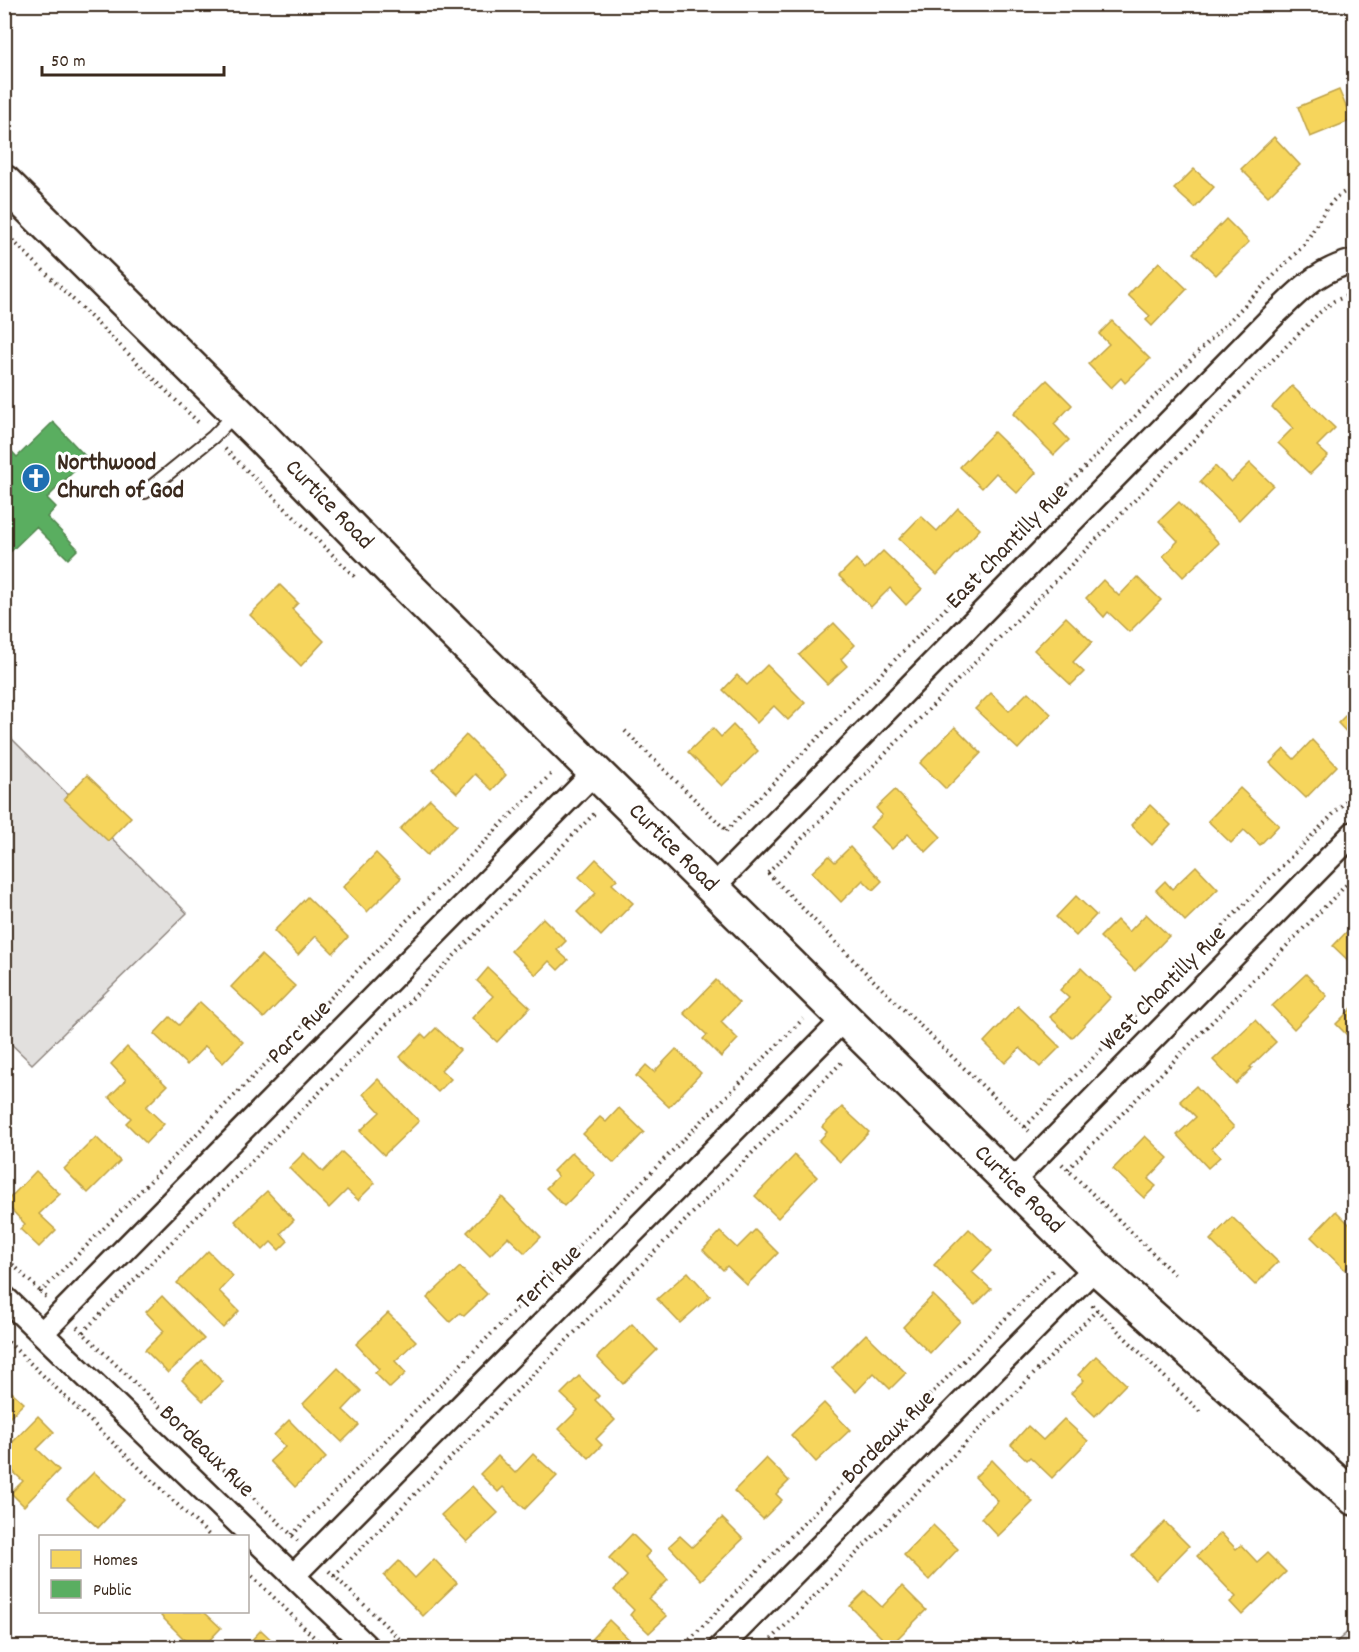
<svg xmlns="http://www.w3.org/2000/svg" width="1359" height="1652" viewBox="0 0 1359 1652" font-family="Dekko,sans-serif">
	<rect width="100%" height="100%" fill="#fff"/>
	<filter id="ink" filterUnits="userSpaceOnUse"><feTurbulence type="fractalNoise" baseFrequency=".0167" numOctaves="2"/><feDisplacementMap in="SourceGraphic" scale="12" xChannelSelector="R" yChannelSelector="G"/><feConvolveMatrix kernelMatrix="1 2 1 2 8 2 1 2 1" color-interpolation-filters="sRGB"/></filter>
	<g filter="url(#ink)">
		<g fill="#e2e0de" stroke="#8e857e" stroke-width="1.5">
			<polygon points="4,731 187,913 32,1064 5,1038"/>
			<polygon points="1354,1626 1354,1647 1331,1647"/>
		</g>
		<g fill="#f6d55c" stroke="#bea249" stroke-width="1.5">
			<polygon points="1339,90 1352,120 1310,137 1298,107"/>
			<polygon points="1274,137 1300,165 1268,196 1241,169"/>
			<polygon points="1194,169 1214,187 1195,208 1174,189"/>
			<polygon points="1226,219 1249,242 1216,275 1193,253"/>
			<polygon points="1159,262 1187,289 1152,326 1146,320 1150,316 1128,295"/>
			<polygon points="1112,321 1150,359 1125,383 1121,378 1111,388 1088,364 1109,344 1099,334"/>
			<polygon points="1354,344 1354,357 1348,351"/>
			<polygon points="1047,380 1072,405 1054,424 1069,440 1054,455 1013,414"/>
			<polygon points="1292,386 1335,428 1317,446 1328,456 1310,474 1278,443 1293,428 1272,407"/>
			<polygon points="994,432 1036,473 1017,493 996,473 982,488 960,467"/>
			<polygon points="1250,463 1273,485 1239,520 1200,482 1215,466 1231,482"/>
			<polygon points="1179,502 1219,543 1183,577 1163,556 1178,541 1159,521"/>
			<polygon points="958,508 980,529 937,575 899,539 921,516 937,531"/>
			<polygon points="883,551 922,589 906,605 890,588 871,607 839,576 856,559 865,569"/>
			<polygon points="1137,577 1161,600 1129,632 1108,612 1104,617 1086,598 1103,580 1119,596"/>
			<polygon points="280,585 298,603 292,609 324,641 301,666 250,615"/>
			<polygon points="1066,617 1092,642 1073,662 1084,672 1071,685 1034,650"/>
			<polygon points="834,623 855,645 841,659 847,666 827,684 799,655"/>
			<polygon points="767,665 805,703 788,720 774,706 757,723 723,690 737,675 747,685"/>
			<polygon points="1028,692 1051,714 1018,749 975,709 991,693 1009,711"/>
			<polygon points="1354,707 1354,740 1338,723"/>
			<polygon points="733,725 758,751 722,786 688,752 713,728 721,737"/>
			<polygon points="955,727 981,753 946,789 920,763"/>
			<polygon points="466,735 506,775 492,790 475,774 457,793 433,770"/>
			<polygon points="1312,740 1337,766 1306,798 1270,763 1284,749 1294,759"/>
			<polygon points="87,775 131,817 108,841 64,799"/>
			<polygon points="1240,788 1279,825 1260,845 1244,830 1231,843 1208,821"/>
			<polygon points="895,790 941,837 926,852 908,834 892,849 870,827 882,815 876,808"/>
			<polygon points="430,799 457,825 427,855 400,829"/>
			<polygon points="1150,805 1171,825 1152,845 1131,825"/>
			<polygon points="850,847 882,881 873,890 863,880 841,902 812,872 829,856 835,862"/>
			<polygon points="376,853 401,878 367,912 343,887"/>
			<polygon points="596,859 617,879 612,884 633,903 601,936 577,912 596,893 579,877"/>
			<polygon points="1196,866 1218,889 1185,921 1156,890 1165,881 1172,889"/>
			<polygon points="1076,896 1096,915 1076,936 1056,917"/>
			<polygon points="307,897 348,937 333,953 316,936 298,955 274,931"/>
			<polygon points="1146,914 1169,936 1135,971 1100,937 1117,920 1129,932"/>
			<polygon points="543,918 566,941 557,950 568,960 558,970 549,961 536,975 511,951"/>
			<polygon points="1354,924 1354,966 1333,946"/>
			<polygon points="261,955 295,986 264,1018 231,987"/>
			<polygon points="488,968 530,1007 497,1042 472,1018 493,996 477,981"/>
			<polygon points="1081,968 1111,997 1072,1038 1050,1017 1069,998 1060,990"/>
			<polygon points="1306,974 1327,996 1294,1029 1272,1006"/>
			<polygon points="716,980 739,1003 721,1022 738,1039 721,1057 703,1039 707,1035 684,1013"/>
			<polygon points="200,1002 243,1042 223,1063 205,1046 187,1065 154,1034 170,1017 179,1025"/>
			<polygon points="1018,1006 1060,1047 1040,1067 1020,1048 1005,1063 984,1042"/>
			<polygon points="1354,1006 1354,1042 1336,1024"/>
			<polygon points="1255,1020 1276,1042 1250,1067 1252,1068 1236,1084 1213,1060"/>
			<polygon points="436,1028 460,1050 441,1070 451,1079 438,1092 400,1057 422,1034 426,1038"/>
			<polygon points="127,1047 167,1086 146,1107 164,1124 146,1143 126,1123 131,1118 109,1097 126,1080 111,1064"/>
			<polygon points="676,1049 701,1073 669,1107 636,1076 646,1065 654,1072"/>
			<polygon points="378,1079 419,1121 384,1155 360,1131 380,1112 363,1094"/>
			<polygon points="1196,1086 1234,1127 1212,1148 1220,1157 1208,1168 1177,1135 1196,1117 1180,1101"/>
			<polygon points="842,1107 869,1132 840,1162 819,1141 827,1132 822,1127"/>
			<polygon points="619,1108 644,1132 614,1163 583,1134 600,1117 606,1122"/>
			<polygon points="1145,1136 1168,1158 1148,1179 1156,1186 1144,1198 1113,1169"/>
			<polygon points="96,1137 120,1161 88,1193 64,1169"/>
			<polygon points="342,1152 375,1183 358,1200 347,1190 329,1208 289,1168 304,1153 323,1172"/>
			<polygon points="572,1152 595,1175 564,1206 546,1188 558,1176 553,1171"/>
			<polygon points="795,1155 817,1177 778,1218 755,1196"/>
			<polygon points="36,1171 60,1194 39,1214 56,1230 39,1247 20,1229 25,1224 5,1203"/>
			<polygon points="267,1191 294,1220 281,1233 288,1241 279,1250 271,1242 263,1250 235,1221"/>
			<polygon points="502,1197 541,1237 525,1253 508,1237 490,1255 467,1232"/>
			<polygon points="1336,1211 1354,1229 1354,1260 1345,1270 1311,1237"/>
			<polygon points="1232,1217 1278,1262 1255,1285 1210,1240"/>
			<polygon points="969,1229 992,1251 972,1272 991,1289 975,1305 934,1265"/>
			<polygon points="755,1230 778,1253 747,1285 727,1266 723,1270 703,1250 720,1232 737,1248"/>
			<polygon points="208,1251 233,1276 219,1291 239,1311 223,1328 177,1283"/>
			<polygon points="460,1267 487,1294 464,1316 460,1313 450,1322 427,1298"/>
			<polygon points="688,1272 710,1296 680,1323 657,1299"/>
			<polygon points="1354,1290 1354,1303 1348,1297"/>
			<polygon points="933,1295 960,1321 930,1353 903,1327"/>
			<polygon points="162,1296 204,1339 168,1373 145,1350 164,1331 146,1312"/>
			<polygon points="388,1313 416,1341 395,1361 406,1373 390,1388 375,1373 379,1369 356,1344"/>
			<polygon points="632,1324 657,1350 623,1384 597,1357"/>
			<polygon points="866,1334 906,1373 890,1389 874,1373 856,1392 832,1368"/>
			<polygon points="1096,1356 1126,1384 1095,1416 1071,1393 1084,1380 1078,1375"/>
			<polygon points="202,1360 223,1382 203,1401 182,1380"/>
			<polygon points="338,1368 361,1391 343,1410 359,1425 342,1442 303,1404"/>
			<polygon points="579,1376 599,1396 595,1400 615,1420 596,1439 602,1445 589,1458 559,1429 578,1410 561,1394"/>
			<polygon points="4,1385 24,1403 7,1420 4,1417"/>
			<polygon points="824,1403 850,1430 816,1462 791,1435"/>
			<polygon points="38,1416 54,1432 37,1449 59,1470 24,1506 11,1493 23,1481 4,1463 4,1451"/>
			<polygon points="1064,1419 1088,1441 1052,1478 1030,1457 1027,1460 1011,1445 1028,1426 1043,1440"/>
			<polygon points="289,1420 326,1458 295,1487 270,1461 285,1447 274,1435"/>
			<polygon points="533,1454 557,1476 525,1509 503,1487 498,1492 480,1474 498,1456 515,1473"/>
			<polygon points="766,1458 789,1481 776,1494 782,1500 763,1519 734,1491"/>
			<polygon points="992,1460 1033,1502 998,1536 981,1518 998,1501 975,1477"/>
			<polygon points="94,1472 124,1500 98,1528 67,1499"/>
			<polygon points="472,1486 498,1513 467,1542 441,1515"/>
			<polygon points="722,1518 743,1539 701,1580 669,1546 680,1536 692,1547"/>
			<polygon points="1165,1522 1189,1546 1156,1580 1132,1555"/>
			<polygon points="933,1525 958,1549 929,1580 904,1555"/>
			<polygon points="1221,1533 1236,1549 1241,1545 1257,1562 1267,1553 1286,1572 1242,1615 1230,1602 1236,1597 1197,1556"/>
			<polygon points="632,1534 650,1552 645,1557 668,1580 649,1599 667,1616 649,1633 630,1615 634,1610 614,1590 627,1576 609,1558"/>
			<polygon points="434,1559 457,1583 423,1616 384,1576 399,1561 415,1578"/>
			<polygon points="902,1586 926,1610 890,1646 850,1606 865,1591 882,1607"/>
			<polygon points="165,1612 204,1612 221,1628 202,1648 193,1648 161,1616"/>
			<polygon points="609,1620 635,1645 632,1648 583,1648"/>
			<polygon points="261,1630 277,1645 275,1648 244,1648"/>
		</g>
		<polygon fill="#5aae61" stroke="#51864d" stroke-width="1.5" points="53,422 87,458 47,498 56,507 47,517 78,549 68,559 36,527 4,558 4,447 6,445 17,457"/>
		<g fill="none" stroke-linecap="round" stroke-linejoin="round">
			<g stroke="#3b2a1e" stroke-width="16">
				<polyline id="lane" points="145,492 213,437 236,413"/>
			</g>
			<g stroke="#3b2a1e" stroke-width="27">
				<g id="street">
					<path d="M712 888 1274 315C1302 289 1316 271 1354 261"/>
					<polyline points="1011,1183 1354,833"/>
					<polyline points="4,1297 368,1648"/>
					<polyline points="43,1332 595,772"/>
					<polyline points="294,1575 844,1019"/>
					<polyline points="720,1648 1096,1267"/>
				</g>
			</g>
			<g stroke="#3b2a1e" stroke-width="38">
				<g id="secondary">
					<path id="s1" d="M4 182 259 434 406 585 1096 1267 1354 1498"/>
				</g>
			</g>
			<g stroke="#3b2a1e" stroke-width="4" stroke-dasharray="1.5 4.5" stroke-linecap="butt">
				<polyline points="4,232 201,425"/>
				<polyline points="225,449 355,577"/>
				<polyline points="625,731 727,831"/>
				<path d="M726 831 1301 248C1319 226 1325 197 1354 188"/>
				<polyline points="768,873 1319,313 1334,301 1354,293"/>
				<polyline points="768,873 872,979 1029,1131"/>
				<polyline points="1025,1127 1354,793"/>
				<polyline points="1062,1164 1175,1275"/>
				<polyline points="1068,1169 1354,877"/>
				<polyline points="4,1256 41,1292"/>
				<polyline points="46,1297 41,1292 553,772"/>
				<polyline points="1092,1305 1202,1414"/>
				<polyline points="77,1327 298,1541"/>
				<polyline points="83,1332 595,813"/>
				<polyline points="4,1338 210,1536"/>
				<polyline points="292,1535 803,1019"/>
				<polyline points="329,1571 409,1648"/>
				<polyline points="248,1572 325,1648"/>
				<polyline points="334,1576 844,1060"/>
				<polyline points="681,1648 1055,1268"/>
				<polyline points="763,1648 1097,1310"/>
			</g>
			<use href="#lane" stroke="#fff" stroke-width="12"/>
			<use href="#street" stroke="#fff" stroke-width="22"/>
			<use href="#secondary" stroke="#fff" stroke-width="33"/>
		</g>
	</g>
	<defs>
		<g id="church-disc" transform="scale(1.5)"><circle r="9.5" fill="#1f6fb2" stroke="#fff"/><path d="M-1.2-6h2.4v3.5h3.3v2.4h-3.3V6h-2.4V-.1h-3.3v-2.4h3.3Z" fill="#fff"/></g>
	</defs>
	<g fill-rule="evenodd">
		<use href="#church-disc" x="36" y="478"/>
	</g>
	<g text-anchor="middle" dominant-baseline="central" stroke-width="6" stroke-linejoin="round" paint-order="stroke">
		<g font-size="24" font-weight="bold" fill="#3b2a1e" stroke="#fff" text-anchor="start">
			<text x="57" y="464">Northwood<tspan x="57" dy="28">Church of God</tspan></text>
		</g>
		<g font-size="24" fill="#3b2a1e" stroke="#fff">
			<text stroke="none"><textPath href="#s1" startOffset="458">Curtice Road</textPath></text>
			<text transform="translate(1008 547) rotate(-46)">East Chantilly Rue</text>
			<text stroke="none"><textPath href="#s1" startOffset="944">Curtice Road</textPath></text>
			<text transform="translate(1164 989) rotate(-45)">West Chantilly Rue</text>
			<text transform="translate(300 1033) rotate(-45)">Parc Rue</text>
			<text stroke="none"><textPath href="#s1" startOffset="1430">Curtice Road</textPath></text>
			<text transform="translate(550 1278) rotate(-45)">Terri Rue</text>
			<text transform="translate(889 1438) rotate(-45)">Bordeaux Rue</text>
			<text transform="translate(206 1452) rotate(44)">Bordeaux Rue</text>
		</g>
	</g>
	<rect width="1359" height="1652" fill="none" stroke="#fff" stroke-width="24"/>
	<rect x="12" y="12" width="1335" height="1628" fill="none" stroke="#3b2a1e" stroke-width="2" filter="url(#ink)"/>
	<rect x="39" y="1535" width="210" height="78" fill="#ffffff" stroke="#b1aaa5" stroke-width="1.5"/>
	<rect x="51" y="1550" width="30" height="18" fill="#f6d55c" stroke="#b1aaa5" stroke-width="1.5"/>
	<text x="93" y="1565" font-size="18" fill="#3b2a1e">Homes</text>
	<rect x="51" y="1580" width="30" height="18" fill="#5aae61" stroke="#b1aaa5" stroke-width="1.5"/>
	<text x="93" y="1595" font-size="18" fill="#3b2a1e">Public</text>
	<path d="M42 66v9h182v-9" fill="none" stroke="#3b2a1e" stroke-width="3"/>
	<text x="51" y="66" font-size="18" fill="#3b2a1e" stroke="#ffffff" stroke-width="4.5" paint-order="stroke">50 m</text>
</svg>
